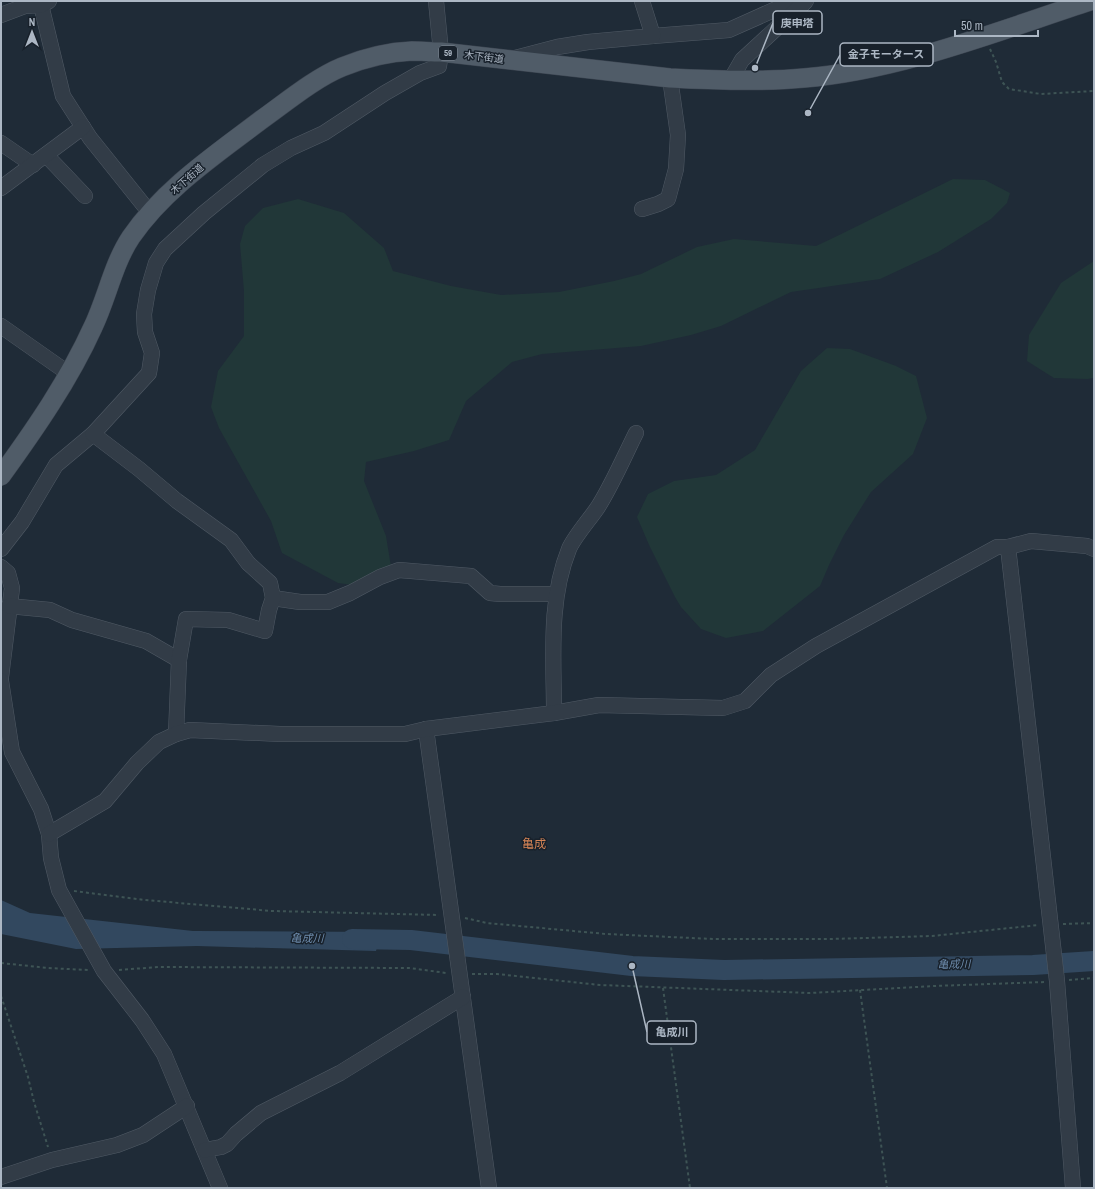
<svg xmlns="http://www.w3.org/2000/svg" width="1095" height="1189" viewBox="0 0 1095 1189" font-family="'Archivo Narrow','Noto Sans JP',sans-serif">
	<rect width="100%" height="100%" fill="#1f2b37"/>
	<g fill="#213738">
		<polygon points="953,179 985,180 1010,193 1007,203 991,219 938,252 880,279 791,292 721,326 691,335 641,346 542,354 512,362 466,401 449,440 414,451 366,462 364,481 386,536 392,573 360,586 338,583 282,553 271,521 219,428 211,407 218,371 244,336 244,291 240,244 245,226 263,208 298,199 344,213 384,248 393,271 451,286 501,295 559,292 614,281 641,274 697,247 734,239 816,246 833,238"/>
		<polygon points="1094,261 1094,378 1087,379 1054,378 1027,361 1029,335 1061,283"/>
		<polygon points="827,348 850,349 896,366 916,376 927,418 913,454 871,492 844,535 829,565 820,586 763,631 726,638 701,629 681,607 675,597 650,547 637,517 648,494 674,481 716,475 755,450 801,371"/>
	</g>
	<polygon fill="#32485f" points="1,900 30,913 193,931 381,932 376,951 197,946 76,949 1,934"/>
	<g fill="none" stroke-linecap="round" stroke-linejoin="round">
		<polyline stroke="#32485f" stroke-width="20" points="352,939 411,940 632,966 724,970 1033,965 1094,961"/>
		<g stroke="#505a65" stroke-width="16">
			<g id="minor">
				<polyline points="41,5 63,96 90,138 150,213"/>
				<polyline points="1,15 25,6 41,5 49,1"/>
				<polyline points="653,36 729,30 785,5 803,4"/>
				<polyline points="515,58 557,47 588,42 653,36 642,1"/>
				<polyline points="731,79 742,60 806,1"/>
				<polyline points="1,143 33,165"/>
				<polyline points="46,155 85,196"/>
				<polyline points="1,188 83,127"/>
				<polyline points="642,209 658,204 668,199 676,169 678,135 670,78"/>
				<polyline points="1,326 68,373"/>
				<polyline points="1008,547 1057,981 1073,1188"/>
				<polyline points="1,549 22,522 56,465 93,434"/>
				<polyline points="1,567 8,573 12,588 1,677"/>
				<polyline points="273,598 300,602 328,602 350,593 380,577 399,570 471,576 490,593 500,594 556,594"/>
				<polyline points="9,606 50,610 72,620 146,641 179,660"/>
				<polyline points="1,681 12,752 41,809 49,834 51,858 59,890 104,971 142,1020 164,1054 220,1188"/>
				<path d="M554 713C554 659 548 601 569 549 574 537 590 519 598 507 612 485 624 457 636 433"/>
				<polyline points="426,729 489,1188"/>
				<polyline points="176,734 179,660 186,619 228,620 265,631 269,610 273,598 270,583 248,563 231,540 177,501 139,469 93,434 149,373 152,353 145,332 144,314 148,290 156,263 165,249 204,213 263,165 291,148 324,133 385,93 420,73 439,66 441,52 436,1"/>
				<polyline points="49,834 105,801 137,763 159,742 176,734 190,730 280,734 405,734 426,729 554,713 599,705 723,708 745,701 771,675 816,646 997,547 1008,547 1031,541 1087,546 1094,549"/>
				<polyline points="205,1150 221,1147 227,1144 236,1134 261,1113 340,1073 463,997"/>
				<polyline points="1,1177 52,1160 117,1145 143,1135 187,1106"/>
			</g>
		</g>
		<g stroke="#3c4551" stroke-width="20">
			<path id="major" d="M1 476C35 429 69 380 93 327 107 298 113 264 131 237 164 189 215 155 261 120 285 103 315 78 342 67 364 58 388 52 412 51 421 51 431 52 441 52L670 78C713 80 761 82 804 78 900 70 998 31 1090 1"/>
		</g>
		<g stroke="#3e5455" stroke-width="2" stroke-dasharray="3 3" stroke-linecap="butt">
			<polyline points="990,49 996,62 1002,82 1009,89 1041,94 1094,91"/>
			<polyline points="74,891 145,900 272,911 439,915"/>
			<polyline points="465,918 487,923 606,934 713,939 831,939 932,936 1039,925"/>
			<polyline points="1063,924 1094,923"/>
			<polyline points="1,963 48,968 88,970"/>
			<polyline points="119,970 158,967 410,968 446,973"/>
			<polyline points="472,974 497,974 600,985 810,993 934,986 1045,982"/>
			<polyline points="1069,980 1094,978"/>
			<polyline points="663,988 690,1188"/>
			<polyline points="860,990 887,1188"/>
			<polyline points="1,996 28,1077 34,1102 48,1147"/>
		</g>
		<use href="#minor" stroke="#323c47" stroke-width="15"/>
		<use href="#major" stroke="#505c68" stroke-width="19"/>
	</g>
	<g text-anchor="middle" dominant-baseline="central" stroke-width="3" stroke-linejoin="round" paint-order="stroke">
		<rect fill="#18212b" stroke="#808a96" stroke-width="1" x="439" y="46" width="18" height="14" rx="3"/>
		<g font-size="9" font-weight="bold" fill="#acb7c4">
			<text x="448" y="53">59</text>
		</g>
		<g font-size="10" fill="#acb7c4" stroke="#18212b">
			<text transform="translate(484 57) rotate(7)">木下街道</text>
			<text transform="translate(187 179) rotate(-41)">木下街道</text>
		</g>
		<g font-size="11" font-style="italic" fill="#6c8aaa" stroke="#18212b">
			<text transform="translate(307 938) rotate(1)">亀成川</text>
			<text transform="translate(954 964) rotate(-1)">亀成川</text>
		</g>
		<g font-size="12" fill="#d58456" stroke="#18212b">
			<text x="534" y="844">亀成</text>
		</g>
	</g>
	<path fill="none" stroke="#acb7c4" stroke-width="1.5" d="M755 68L773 23M808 113L840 55M632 966L647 1032"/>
	<g fill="#acb7c4" stroke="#18212b" stroke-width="1.5">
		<circle cx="755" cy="68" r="4"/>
		<circle cx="808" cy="113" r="4"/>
		<circle cx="632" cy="966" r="4"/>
	</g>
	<g fill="#18212b" stroke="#acb7c4" stroke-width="1.5">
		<rect x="773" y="11" width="49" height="23" rx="4"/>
		<rect x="840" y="43" width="93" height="23" rx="4"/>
		<rect x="647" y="1021" width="49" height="23" rx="4"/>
	</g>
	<g font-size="11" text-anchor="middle" font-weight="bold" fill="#acb7c4">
		<text x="797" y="27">庚申塔</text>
		<text x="886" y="58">金子モータース</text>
		<text x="672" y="1036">亀成川</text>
	</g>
	<rect width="1095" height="1189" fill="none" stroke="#acb7c4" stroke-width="4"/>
	<g transform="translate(32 32)" stroke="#18212b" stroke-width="3" paint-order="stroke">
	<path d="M0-3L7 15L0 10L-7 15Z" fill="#acb7c4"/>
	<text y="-6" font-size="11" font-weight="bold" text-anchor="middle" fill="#acb7c4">N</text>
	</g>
	<path d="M955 30v6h83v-6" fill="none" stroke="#acb7c4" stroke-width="2"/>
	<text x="961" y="30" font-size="12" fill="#acb7c4" stroke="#18212b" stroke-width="3" paint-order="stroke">50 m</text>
</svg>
